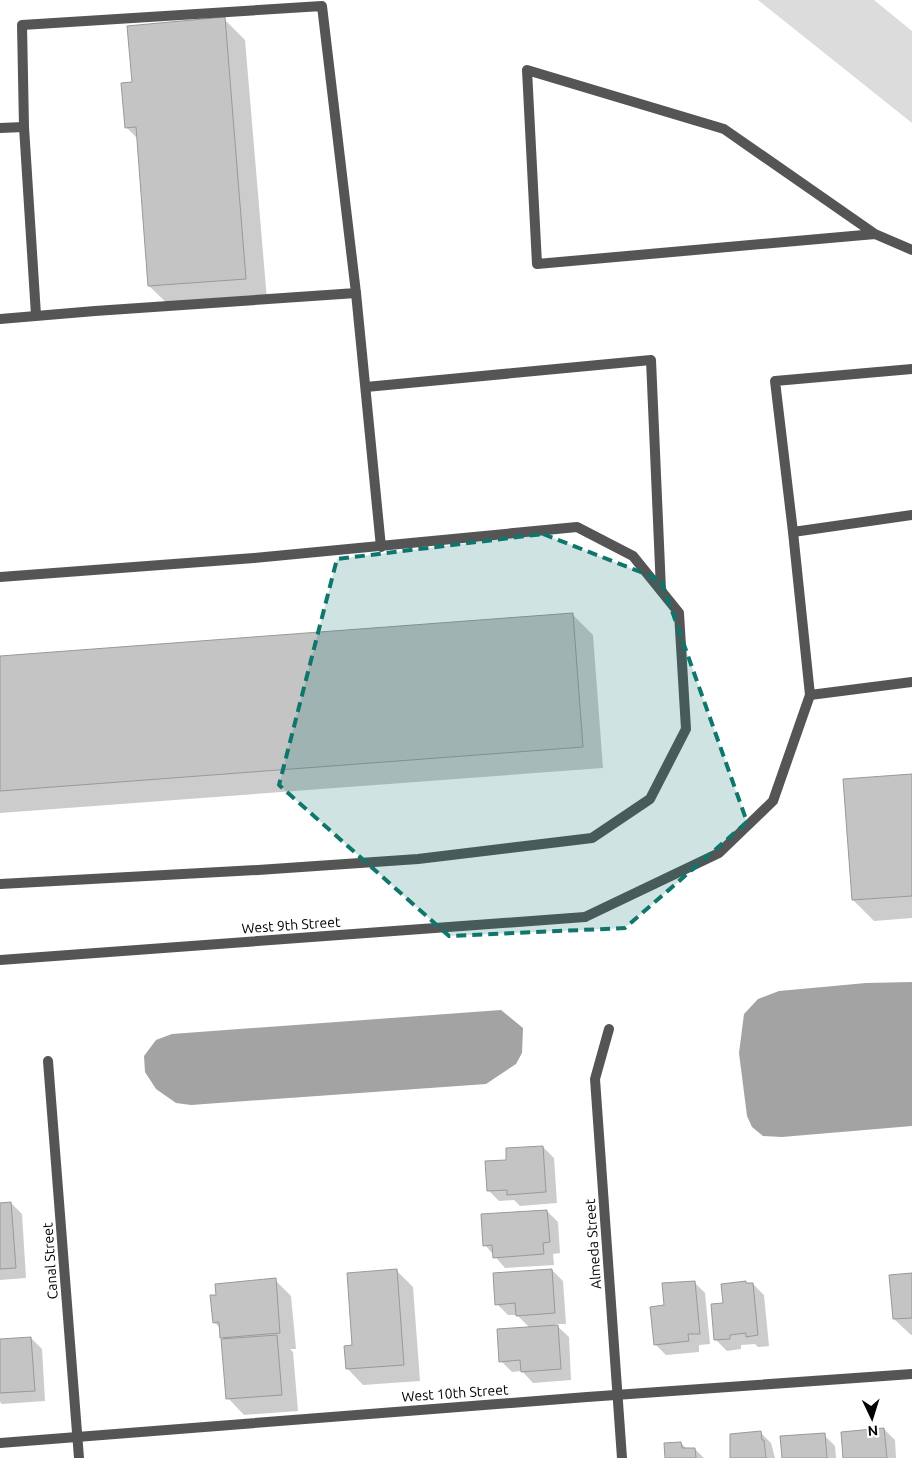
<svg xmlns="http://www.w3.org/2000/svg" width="912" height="1458" viewBox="0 0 912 1458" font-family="Ubuntu,sans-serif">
	<rect width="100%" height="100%" fill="#fff"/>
	<polygon fill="#dcdcdc" points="758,0 874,0 912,31 912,123"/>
	<g fill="#a3a3a3">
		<polygon points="912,982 912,1126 782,1137 763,1136 752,1127 747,1116 739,1053 744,1014 758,999 779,991 866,983"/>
		<polygon points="501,1010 523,1028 522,1053 516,1064 486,1084 191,1105 176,1103 156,1089 145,1072 144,1056 156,1040 172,1034"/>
	</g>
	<g fill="#0003">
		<polygon points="224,19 245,40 267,300 171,307 149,286 138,139 126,127 134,83"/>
		<polygon points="572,614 593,635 603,768 0,813 0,657"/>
		<polygon points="912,775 912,918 874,921 853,900"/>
		<polygon points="543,1147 554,1158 557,1203 520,1206 514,1200 499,1201 488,1190 508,1161"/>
		<polygon points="11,1203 22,1214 26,1278 0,1280 0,1204"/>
		<polygon points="547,1211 558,1222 560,1253 553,1254 554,1265 505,1268 485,1245"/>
		<polygon points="552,1270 563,1281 566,1324 555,1324 569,1337 571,1380 533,1383 522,1371 512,1372 501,1361 530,1328 517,1315 508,1315 497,1304"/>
		<polygon points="397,1271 413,1287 420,1381 363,1385 347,1368 354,1346"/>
		<polygon points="912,1274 912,1335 911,1335 894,1319"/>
		<polygon points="275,1280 291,1296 296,1349 290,1349 293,1352 298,1411 244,1415 228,1398 223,1339 221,1329 214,1322"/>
		<polygon points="694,1282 705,1293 710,1344 699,1345 699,1352 666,1355 655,1344 665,1306"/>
		<polygon points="747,1284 753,1284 764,1295 769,1346 758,1347 755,1344 741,1345 741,1349 727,1351 716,1340"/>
		<polygon points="31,1338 42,1349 45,1401 2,1404 0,1402 0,1340"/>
		<polygon points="884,1429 895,1440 896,1458 844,1458"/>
		<polygon points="760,1432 771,1443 775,1458 731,1458 730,1445"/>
		<polygon points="824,1435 835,1446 836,1458 783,1458"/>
		<polygon points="681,1443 687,1449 695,1449 704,1458 666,1458"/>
	</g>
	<g fill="#c4c4c4" stroke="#999">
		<polygon points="225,17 246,279 148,286 136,127 125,128 121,83 132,82 127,26"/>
		<polygon points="573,613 583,747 0,791 0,656"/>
		<polygon points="912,774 912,896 852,900 843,779"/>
		<polygon points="543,1146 546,1192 507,1195 507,1190 487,1191 485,1161 506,1160 506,1148"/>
		<polygon points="11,1202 16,1268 0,1269 0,1203"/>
		<polygon points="547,1210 550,1242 543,1243 544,1254 493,1258 492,1245 483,1246 481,1214"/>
		<polygon points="397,1269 404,1365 346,1369 344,1346 352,1345 347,1273"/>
		<polygon points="552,1269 555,1313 516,1316 515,1303 495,1305 493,1273"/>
		<polygon points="912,1273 912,1318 893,1319 889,1275"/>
		<polygon points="276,1278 280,1333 220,1338 219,1322 213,1323 210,1295 216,1295 215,1284"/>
		<polygon points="695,1281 700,1334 688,1334 689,1341 654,1345 650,1307 664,1305 662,1283"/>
		<polygon points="746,1281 746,1283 753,1283 758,1335 746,1337 746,1333 730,1335 730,1339 714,1340 711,1304 723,1303 721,1284"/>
		<polygon points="558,1325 561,1369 521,1372 520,1360 499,1362 497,1329"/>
		<polygon points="277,1335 282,1395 226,1399 221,1339"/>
		<polygon points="31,1337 35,1391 0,1393 0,1339"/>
		<polygon points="884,1428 887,1458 843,1458 841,1432"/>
		<polygon points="761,1431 762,1440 764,1440 766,1458 730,1458 730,1434"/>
		<polygon points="825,1433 827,1458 782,1458 780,1436"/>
		<polygon points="681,1442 682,1448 695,1448 696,1458 665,1458 664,1443"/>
	</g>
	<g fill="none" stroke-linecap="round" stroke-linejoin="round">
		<g stroke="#555" stroke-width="10">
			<polyline points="0,128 24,127 36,315"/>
			<polyline points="875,234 724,129 527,70 537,264 875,234 912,250"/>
			<polyline points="356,293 381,547"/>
			<polyline points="0,319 95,311 356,293 322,6 22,25 24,127"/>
			<polyline points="366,387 651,360 661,590"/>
			<polyline points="793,532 912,515"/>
			<polyline points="0,577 254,558 577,527 633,556 679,613 686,729 650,799 592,838 418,859 258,870 0,884"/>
			<polyline points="810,695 912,682"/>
			<polyline points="585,917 719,853 773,801 810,695 793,532 775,381 912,369"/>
		</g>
		<g stroke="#555" stroke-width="10">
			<polyline points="0,960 585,917"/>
			<polyline points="609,1029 595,1079 622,1458"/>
			<polyline points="48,1061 79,1458"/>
			<polyline points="0,1443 587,1397 912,1374"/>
		</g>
	</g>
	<path fill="#0f766e" fill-opacity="0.2" stroke="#0f766e" stroke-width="4" stroke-dasharray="10 6" stroke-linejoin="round" d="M543 534 661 580 747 822 625 928 449 936 279 785 337 559Z"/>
	<g text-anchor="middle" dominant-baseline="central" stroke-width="5" stroke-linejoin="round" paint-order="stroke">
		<g font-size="14" fill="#000" stroke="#fff">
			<text transform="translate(291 925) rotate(-4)">West 9th Street</text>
			<text transform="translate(593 1244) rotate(-94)">Almeda Street</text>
			<text transform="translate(50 1261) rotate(-94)">Canal Street</text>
			<text transform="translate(455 1393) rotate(-4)">West 10th Street</text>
		</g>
	</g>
	<g transform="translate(872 1418) rotate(176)" stroke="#ffffff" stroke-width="4" paint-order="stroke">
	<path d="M0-4L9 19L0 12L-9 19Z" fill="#000000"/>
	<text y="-8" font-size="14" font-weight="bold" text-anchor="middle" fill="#000000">N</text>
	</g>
</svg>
